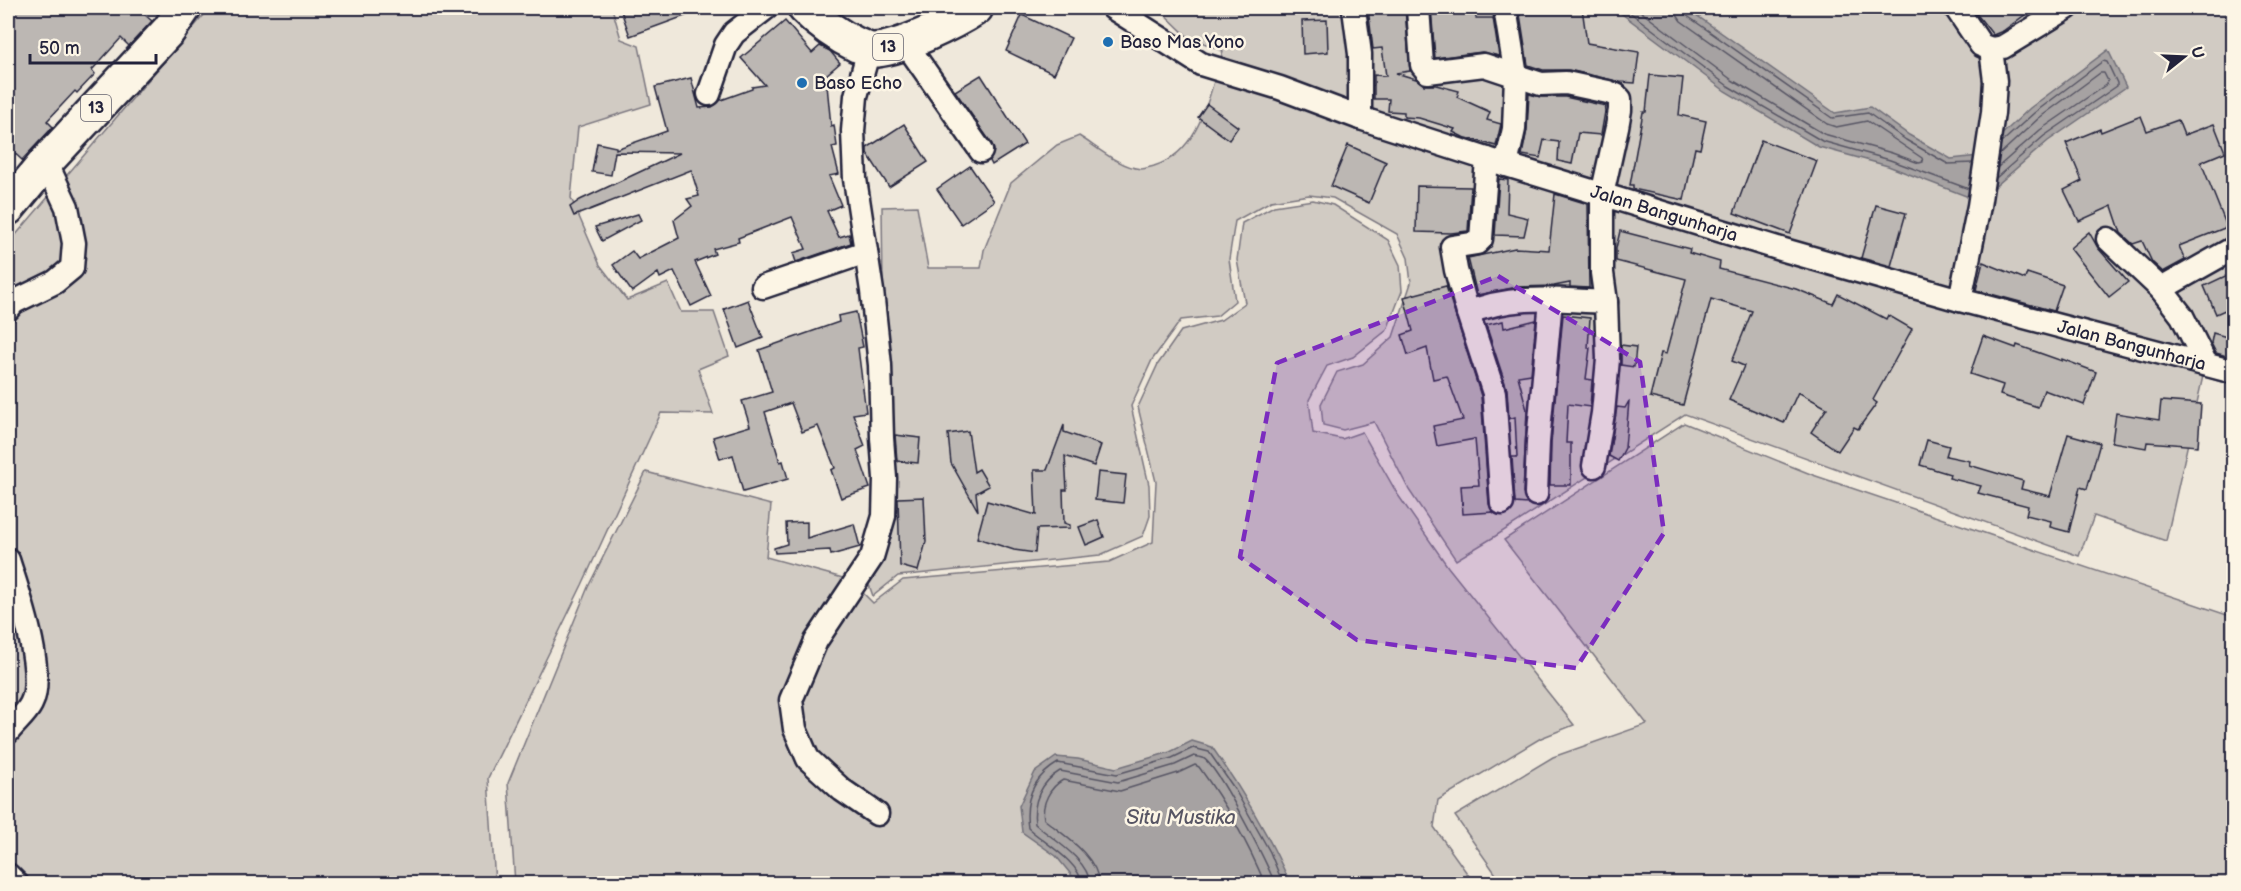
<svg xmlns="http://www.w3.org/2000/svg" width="2241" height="891" viewBox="0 0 2241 891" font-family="'Balsamiq Sans',sans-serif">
	<rect width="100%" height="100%" fill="#efe8db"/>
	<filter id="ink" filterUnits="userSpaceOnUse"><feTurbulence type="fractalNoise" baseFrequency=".0167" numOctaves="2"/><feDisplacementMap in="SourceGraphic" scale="12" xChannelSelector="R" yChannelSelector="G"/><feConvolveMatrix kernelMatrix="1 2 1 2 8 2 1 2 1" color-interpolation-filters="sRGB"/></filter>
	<g filter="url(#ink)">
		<g fill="#d1cbc3" stroke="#7a767f" stroke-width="1.5">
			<polygon points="210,8 612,8 621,39 639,46 651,104 578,127 571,198 600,265 627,300 668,283 681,312 714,312 729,356 698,369 713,414 661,413 582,585 488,778 495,883 8,883 8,244"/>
			<path d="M1158 8H2233V386L2203 376 2166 541 2094 516 2079 556 1685 414 1494 537 1456 560 1409 490 1374 422 1343 430 1323 425 1321 404 1337 372 1363 364 1393 337 1411 283 1408 258 1397 234 1333 198 1309 195 1271 201 1235 221 1229 259 1235 301 1217 316 1181 320 1152 360 1131 406 1149 485 1150 516 1143 536 1100 555 898 576 873 596 867 579 885 554 892 517 889 364 883 289 882 207 917 206 928 268H981L984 250 1011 183 1057 145 1079 136C1097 147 1119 167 1141 169 1145 169 1150 167 1154 166 1202 151 1209 93 1223 51L1187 36Z"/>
			<polygon points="1313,200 1333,205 1388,240 1400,265 1402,291 1387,330 1353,357 1327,366 1309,400 1313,433 1342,439 1362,432 1398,495 1448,567 1574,725 1541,738 1438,800 1434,827 1474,883 515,883 508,783 588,587 646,472 771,505 766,557 850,580 873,603 903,580 1109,562 1153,542 1156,482 1138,407 1158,364 1181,331 1221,320 1245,303 1237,260 1242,223 1274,206"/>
			<polygon points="1684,423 1813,475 2233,617 2233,883 1502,883 1455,816 1553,757 1647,724 1504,540"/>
		</g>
		<g fill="#a6a2a2" stroke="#716f79" stroke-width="1.5">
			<polygon points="1614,8 1686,8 1835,113 1870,107 1909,135 1951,159 1979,156 2030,108 2108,50 2126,87 2048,141 1991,190 1966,196 1888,166 1819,147 1725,91"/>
			<path d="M1192 741 1212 747C1242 790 1269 835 1290 883H1078L1056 856 1022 832 1019 806 1035 772 1056 757 1078 759 1116 768 1170 752Z"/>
		</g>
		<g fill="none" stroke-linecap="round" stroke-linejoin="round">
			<g stroke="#575564" stroke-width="1.5">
				<polyline points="1624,8 1728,86 1822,141 1890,160 1969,189"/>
				<polyline points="1636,8 1732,80 1824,134 1892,153 1919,163 1923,162 1922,158 1867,121 1836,127 1827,124 1681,21 1677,15 1676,8"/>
				<polyline points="1683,8 1686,15 1832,118 1868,113 1906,140 1948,164 1973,163"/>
				<polyline points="1998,167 2040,130 2107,84 2108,81 2104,73 2100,73 2039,118 1999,155"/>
				<polyline points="1996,178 2044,136 2117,86 2117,83 2107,62 2103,61 2034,113 2001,143"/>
				<path d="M1082 884C1080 862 1043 842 1028 828 1024 800 1032 778 1058 763L1117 774 1172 758 1193 748 1209 752 1234 788 1270 852 1283 884"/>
				<path d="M1090 884C1089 860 1051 838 1035 824 1032 802 1041 782 1060 771L1118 782 1175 765 1194 756C1197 757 1200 757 1203 758 1218 766 1267 863 1275 884"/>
				<path d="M1099 884C1098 856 1063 835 1044 819 1041 804 1050 787 1063 780L1120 791 1178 773 1195 765 1199 767C1225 803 1248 843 1265 884"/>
			</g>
		</g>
		<g fill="#bcb7b3" stroke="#22223b" stroke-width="1.5">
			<polygon points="8,8 137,8 152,21 129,46 121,38 92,70 95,74 77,93 75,91 47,121 53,127 22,160 8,147"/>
			<polygon points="620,8 704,8 704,9 630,36"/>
			<polygon points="1368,8 1405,8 1410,71 1396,73 1416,79 1424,85 1436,85 1459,91 1457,97 1490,112 1487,120 1501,124 1496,146 1463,137 1453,132 1455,129 1419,118 1404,117 1404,112 1388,111 1389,99 1374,99 1374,75 1386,76 1382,48 1373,49"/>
			<polygon points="1431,8 1451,8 1451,10 1474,8 1476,18 1493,18 1499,56 1482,52 1435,58"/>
			<polygon points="1519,8 1582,8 1587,43 1639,52 1635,83 1620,82 1569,70 1543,70 1528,65"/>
			<polygon points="1972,8 2034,8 2003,31 1993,35"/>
			<polygon points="1022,15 1071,38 1054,74 1006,51"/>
			<polygon points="1327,20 1328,52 1303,54 1302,21"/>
			<polygon points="785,21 812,53 820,46 830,51 840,63 826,75 831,126 834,125 837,146 832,147 839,174 829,176 841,205 827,211 839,237 849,234 851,243 796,262 793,253 806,249 792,217 738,238 739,242 713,249 715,254 695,262 711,296 691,306 674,271 660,278 658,273 632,292 613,265 632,251 638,259 679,238 674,220 692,206 687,199 699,196 691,170 574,216 570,207 580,200 680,153 615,152 611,175 592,172 597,143 616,147 616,149 667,131 655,87 691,78 699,108 712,107 721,100 752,89 752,87 765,85 741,58"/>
			<polygon points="981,75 1025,144 992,165 990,161 994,150 992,144 955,91"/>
			<polygon points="1650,75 1683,78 1679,115 1706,121 1700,149 1695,148 1684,200 1633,189 1633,185 1630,185 1643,112 1646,112"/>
			<polygon points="1529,94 1541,97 1565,97 1606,106 1601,135 1578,133 1572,164 1558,161 1559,142 1544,140 1540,158 1522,155 1527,130"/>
			<polygon points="1207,104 1238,127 1229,140 1198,117"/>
			<polygon points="2141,116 2147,131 2178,120 2184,135 2214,124 2225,152 2201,162 2227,227 2179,246 2185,260 2163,272 2152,262 2142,241 2133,244 2121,233 2112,206 2079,221 2064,190 2082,181 2066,143 2100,129 2101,132"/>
			<polygon points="904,124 928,162 889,187 867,153 867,148"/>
			<polygon points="1761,140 1817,161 1790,234 1734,213"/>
			<polygon points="1348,145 1386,162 1369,203 1331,186"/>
			<polygon points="970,166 994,201 961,224 937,189"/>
			<polygon points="1499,179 1508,180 1507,213 1528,218 1524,236 1495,235"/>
			<polygon points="1417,186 1471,187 1468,231 1451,233 1416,232"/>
			<polygon points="1555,194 1588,204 1589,288 1570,287 1570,283 1554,286 1517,287 1477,295 1468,258 1515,248 1549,250"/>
			<polygon points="1876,205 1906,213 1891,266 1861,258"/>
			<polygon points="638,214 641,220 602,241 595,227"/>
			<polygon points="1620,231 1690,249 1689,253 1720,262 1719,269 1796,289 1833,304 1838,294 1886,319 1888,315 1912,329 1873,400 1877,403 1858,429 1854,427 1838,451 1811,432 1827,408 1798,392 1784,423 1729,400 1744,366 1732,361 1752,311 1711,299 1683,405 1650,397 1661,353 1666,354 1686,279 1616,261 1616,248"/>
			<polygon points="2089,232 2098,248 2128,282 2109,297 2070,248"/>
			<polygon points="1983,262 2025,279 2027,273 2063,285 2054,311 1976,290"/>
			<polygon points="2234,272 2234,306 2216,314 2204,286"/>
			<polygon points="1446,286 1481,396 1489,504 1493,512 1463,514 1461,486 1479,485 1475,439 1437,446 1433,426 1463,420 1447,376 1433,379 1427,348 1408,355 1402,335 1413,331 1404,297"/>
			<polygon points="748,300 763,338 738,348 724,309"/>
			<polygon points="856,312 863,347 858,348 866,412 853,414 865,446 857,450 870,488 841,498 831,470 835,468 818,426 802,432 791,403 765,412 780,462 783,461 788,479 743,492 733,455 720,459 713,437 750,426 742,401 772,392 759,350 839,322 838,316"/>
			<polygon points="1563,315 1590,318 1588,348 1590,348 1586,379 1592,380 1590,407 1568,404 1566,443 1571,443 1571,485 1550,485 1551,443"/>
			<polygon points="1536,320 1531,374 1518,376 1527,410 1523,493 1527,504 1515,503 1512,457 1517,457 1515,417 1509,419 1507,389 1486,325 1503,321 1504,328"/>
			<polygon points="2213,333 2234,339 2234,358 2216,353 2211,343"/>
			<polygon points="1983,336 2016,348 2017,345 2062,361 2062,359 2096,372 2084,405 2044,390 2038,407 2000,395 2003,385 1970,374"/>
			<polygon points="1621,345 1636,347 1634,367 1621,365"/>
			<polygon points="1629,401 1625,448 1618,461 1609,456 1617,407 1625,408"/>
			<polygon points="2161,401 2201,404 2198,446 2147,442 2146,448 2112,442 2116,413 2159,420"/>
			<polygon points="1064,425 1064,432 1101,445 1094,466 1065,456 1067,490 1063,490 1064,523 1070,525 1070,528 1037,529 1035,553 1014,550 977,538 987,501 1036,515 1034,470 1047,470"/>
			<polygon points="968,431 974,472 979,469 989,486 976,493 978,511 951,463 948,434"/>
			<polygon points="2068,434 2100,443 2087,489 2080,487 2069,532 2050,527 2051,521 2026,515 2028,506 1978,493 1981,486 1949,478 1950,474 1920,465 1927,440 1949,446 1946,456 1970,461 1969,465 2023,481 2021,489 2050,496"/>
			<polygon points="895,435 920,438 918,463 897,461"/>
			<polygon points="1098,472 1126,475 1123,503 1095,500"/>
			<polygon points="924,497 926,542 918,571 900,566 898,498"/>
			<polygon points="1098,520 1104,537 1086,545 1079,527"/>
			<polygon points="807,522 807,538 854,524 860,547 831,555 830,550 775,553 774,548 787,544 786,523"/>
		</g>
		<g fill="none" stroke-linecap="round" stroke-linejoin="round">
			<g stroke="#22223b" stroke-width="27">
				<g id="minor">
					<path id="s1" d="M1113 8 1201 64 1280 88 1360 118 1487 159 1784 250 1960 300 2234 372"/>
					<polyline points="1418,8 1422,65 1428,72 1484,65 1541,84 1566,83 1608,92 1616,95 1620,99 1620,110 1617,127 1602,195 1602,273 1606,302 1608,359 1603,413 1594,466"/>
					<polyline points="1505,8 1516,76 1514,129 1506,165"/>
					<polyline points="1956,8 1981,45 1991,49"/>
					<polyline points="1354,9 1360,54 1360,118"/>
					<polyline points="904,41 981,151"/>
					<polyline points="1991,49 2003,47 2067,8"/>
					<polyline points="869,50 856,96 853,131 855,179 872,291 880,365 882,438 885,478 884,516 872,557 816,641 791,700 795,729 808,759 842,790 877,814"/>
					<polyline points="709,94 726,45 734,33 766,8"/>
					<polyline points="1487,159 1481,239 1477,243 1452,247 1456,270 1468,313 1494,393 1502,503"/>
					<polyline points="2108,239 2161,289 2182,316 2206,364"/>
					<polyline points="763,287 866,252"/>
					<polyline points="2161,289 2234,248"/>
					<polyline points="1960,300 1979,206 1993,113 1995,81 1991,49"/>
					<polyline points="8,309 14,302 55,282 72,268 74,243 67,207 46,162"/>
					<path d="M1468 313C1513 294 1558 300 1606 302"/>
					<polyline points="1536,494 1538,442 1551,300"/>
					<path d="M8 560C18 592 47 673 31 704 26 714 15 723 8 732"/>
					<polyline points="8,875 17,884"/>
				</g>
			</g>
			<g stroke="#22223b" stroke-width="38">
				<g id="highway">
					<path d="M805 8C821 24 836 35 857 45 861 46 866 49 870 50 895 52 955 22 976 8"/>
					<polyline points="8,208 46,162 169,30 184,8"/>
				</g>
			</g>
			<use href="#minor" stroke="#fcf5e5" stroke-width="22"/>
			<use href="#highway" stroke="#fcf5e5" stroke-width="33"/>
		</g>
	</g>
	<path fill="#7b2cbf" fill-opacity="0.2" stroke="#7b2cbf" stroke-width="4.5" stroke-dasharray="12 8" stroke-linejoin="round" d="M1498 276 1640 362 1664 533 1576 668 1357 640 1240 557 1277 363Z"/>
	<g fill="#1f6fb2" stroke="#fcf5e5" stroke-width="2">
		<circle cx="1108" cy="42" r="6"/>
		<circle cx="802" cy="83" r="6"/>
	</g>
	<g text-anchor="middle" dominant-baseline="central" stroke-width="5" stroke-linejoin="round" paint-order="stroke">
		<g fill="#fcf5e5" stroke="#63616e" stroke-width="1.5">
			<rect x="873" y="34" width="30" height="26" rx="4.5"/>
			<rect x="81" y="95" width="30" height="26" rx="4.5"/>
		</g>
		<g font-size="16" font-weight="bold" fill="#22223b">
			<text x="888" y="47">13</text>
			<text x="96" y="108">13</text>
		</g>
		<g font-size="18" fill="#22223b" stroke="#fcf5e5" text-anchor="start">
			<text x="1120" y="42">Baso Mas Yono</text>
			<text x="814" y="83">Baso Echo</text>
		</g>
		<g font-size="18" fill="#22223b" stroke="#fcf5e5">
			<text stroke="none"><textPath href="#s1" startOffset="591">Jalan Bangunharja</textPath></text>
			<text stroke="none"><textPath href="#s1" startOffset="1077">Jalan Bangunharja</textPath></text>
		</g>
		<g font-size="20" font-style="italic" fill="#575564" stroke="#fcf5e5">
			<text x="1181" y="818">Situ Mustika</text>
		</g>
	</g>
	<rect width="2241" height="891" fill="none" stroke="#fcf5e5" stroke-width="30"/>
	<rect x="15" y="15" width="2211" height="861" fill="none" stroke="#22223b" stroke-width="2" filter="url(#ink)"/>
	<g transform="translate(2184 57) rotate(72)" stroke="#fcf5e5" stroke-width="4.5" paint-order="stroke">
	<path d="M0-4.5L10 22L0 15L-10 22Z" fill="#22223b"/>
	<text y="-9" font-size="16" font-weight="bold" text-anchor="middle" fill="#22223b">U</text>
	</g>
	<path d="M30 54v9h126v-9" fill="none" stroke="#22223b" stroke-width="3"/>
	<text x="39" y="54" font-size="18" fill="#22223b" stroke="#fcf5e5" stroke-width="4.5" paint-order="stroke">50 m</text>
</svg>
